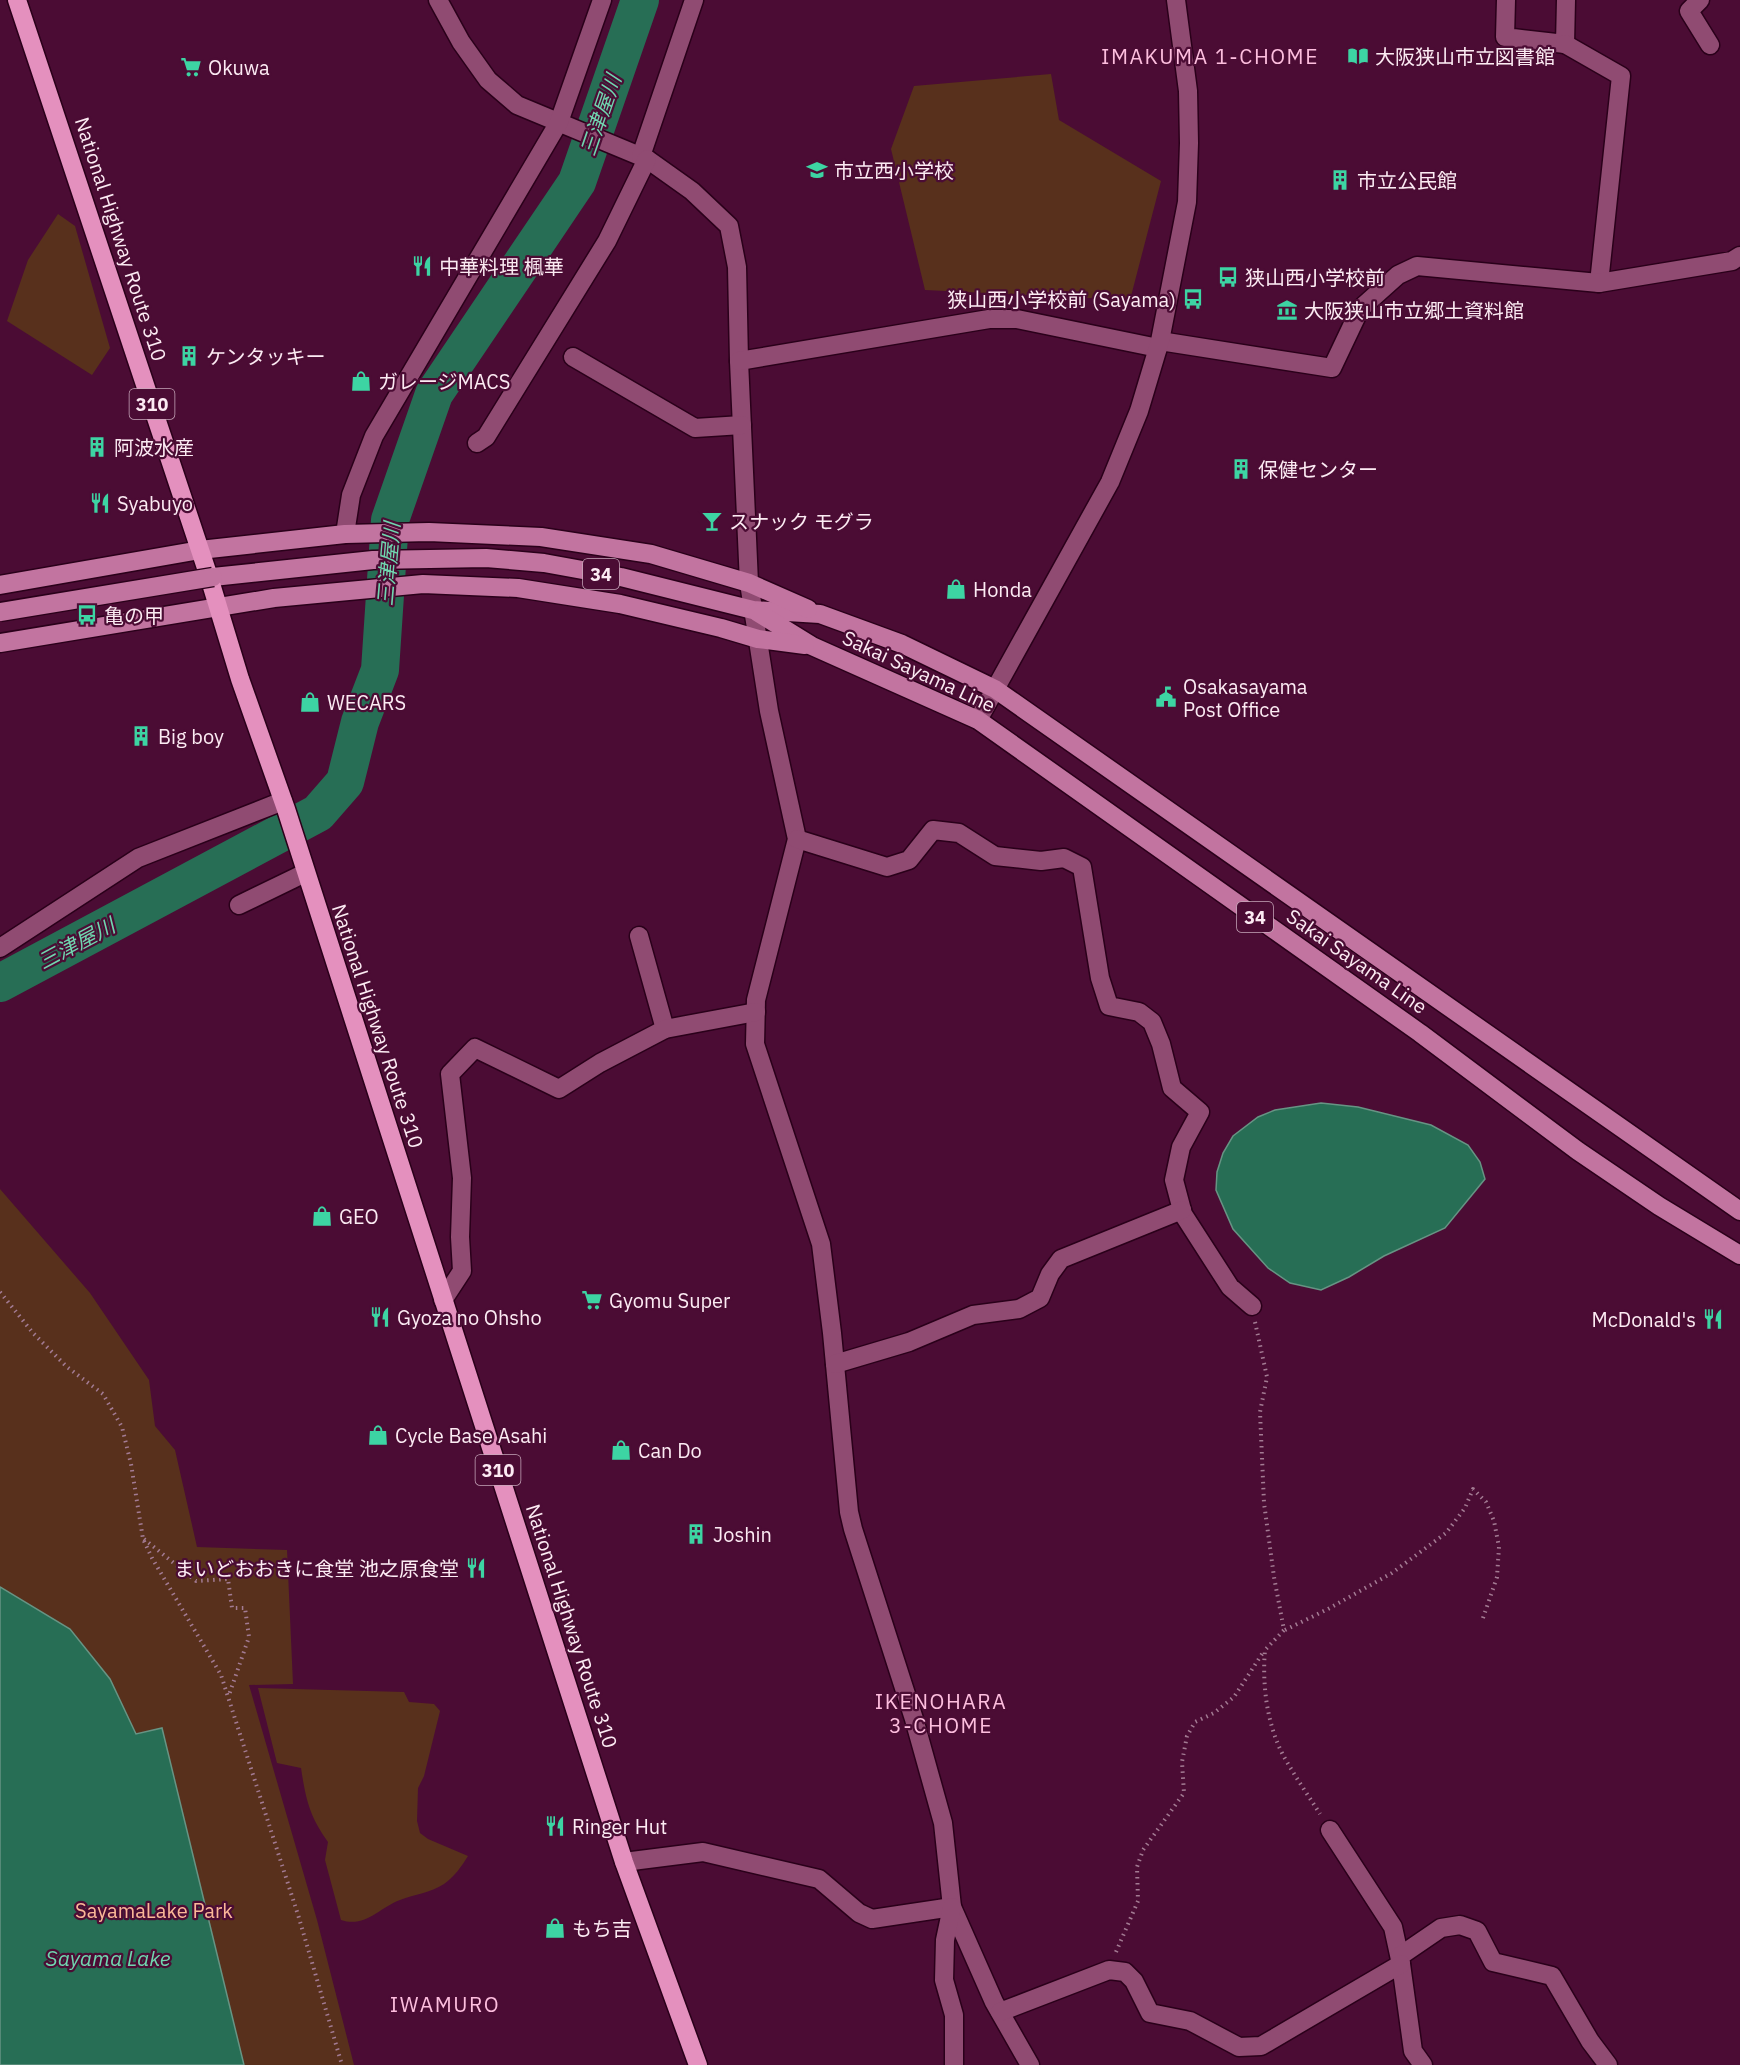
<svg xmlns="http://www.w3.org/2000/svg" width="1740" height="2065" viewBox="0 0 1740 2065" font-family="'IBM Plex Sans','Noto Sans JP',sans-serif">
	<rect width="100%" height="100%" fill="#4b0c34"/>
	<g fill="#58301c">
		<polygon points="1051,74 1059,120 1161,181 1130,300 925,290 891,149 914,86"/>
		<polygon points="58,214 75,226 110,348 92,375 7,321 28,260"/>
		<polygon points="0,1189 90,1293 149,1380 155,1426 175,1450 197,1547 287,1550 293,1684 249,1685 317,1920 354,2065 0,2065"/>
		<path d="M258 1688 404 1692 409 1702 434 1704 440 1711 424 1776 418 1788 417 1821 420 1833 428 1839 468 1856C461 1867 455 1876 444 1884 430 1893 415 1894 400 1900 379 1908 365 1928 341 1920L325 1860 328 1842C309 1815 306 1800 301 1768L277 1763Z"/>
	</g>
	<g fill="#276e55" stroke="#679484" stroke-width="1.5">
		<polygon points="1321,1103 1358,1107 1431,1125 1468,1145 1480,1162 1485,1179 1445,1228 1384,1256 1349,1277 1321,1290 1290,1283 1268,1268 1233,1229 1216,1190 1217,1172 1223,1153 1233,1136 1258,1117 1275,1110"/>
		<polygon points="0,1587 70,1629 110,1679 136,1734 162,1728 244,2065 0,2065"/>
	</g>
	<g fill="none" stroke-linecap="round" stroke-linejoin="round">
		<polyline stroke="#276e55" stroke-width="38" points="0,983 318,813 345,782 360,722 380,670 390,520 434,394 577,182 640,0"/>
		<g stroke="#2a001a" stroke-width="21">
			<g id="minor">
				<polyline points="438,0 461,42 488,80 517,105 647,159 692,191 729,226 737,267 739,361 749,583 769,711 797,839 756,1000 755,1044 821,1244 832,1333 849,1512 853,1529 914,1719 943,1823 952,1907 994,2002 1030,2065"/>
				<polyline points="1506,0 1505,37 1565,44 1566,0"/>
				<polyline points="1700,0 1689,11 1710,45"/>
				<polyline points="1565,44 1621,76 1599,283"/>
				<polyline points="641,156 694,0"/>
				<polyline points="1160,341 1332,368 1360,309 1398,275 1417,266 1599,283 1732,261 1740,256"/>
				<polyline points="573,357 695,428 742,425"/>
				<polyline points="739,361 989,319 1017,319 1158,348"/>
				<polyline points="477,443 486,437 607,241 647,159"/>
				<polyline points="345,534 351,495 374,436 559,122 602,0"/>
				<polyline points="978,720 1110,482 1139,411 1160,341 1187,202 1189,143 1188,91 1176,0"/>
				<polyline points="797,839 887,867 909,860 933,830 959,833 995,856 1041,861 1064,858 1082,867 1100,978 1109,1006 1139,1012 1152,1022 1161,1044 1172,1088 1200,1112 1181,1147 1174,1180 1183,1214 1230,1287 1252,1306"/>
				<polyline points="239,905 305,873"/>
				<polyline points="639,936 665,1029"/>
				<polyline points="0,948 138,858 283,801"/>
				<polyline points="443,1300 462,1271 460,1237 462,1178 450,1074 475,1048 559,1089 600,1063 665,1029 756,1012"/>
				<polyline points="835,1364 909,1342 973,1315 1019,1309 1040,1298 1050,1274 1061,1259 1182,1210"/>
				<polyline points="1330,1830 1393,1927 1401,1964 1413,2051 1423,2065"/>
				<polyline points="624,1862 703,1852 819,1879 859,1913 872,1919 952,1907"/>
				<polyline points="952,1907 945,1940 944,1980 954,2015 954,2065"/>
				<polyline points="1400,1956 1441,1928 1460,1925 1477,1931 1493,1962 1552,1976 1590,2041 1608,2065"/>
				<polyline points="1000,2012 1109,1970 1125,1972 1134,1981 1150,2013 1190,2021 1239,2047 1261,2046 1401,1964"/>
			</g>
		</g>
		<g stroke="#2a001a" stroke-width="21">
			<g id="major">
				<polyline points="213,577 373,560 486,558 544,563 621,577 753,610 820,614 902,644 995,689 1740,1211"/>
				<polyline points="0,585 200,550 345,534 429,532 541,537 651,554 749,583 808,609"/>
				<polyline points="757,612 812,646 978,720 1420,1033 1578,1151 1659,1206 1740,1255"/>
				<polyline points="0,643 274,598 423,584 518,588 620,604 721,628 758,639 805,645"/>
			</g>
		</g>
		<g stroke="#2a001a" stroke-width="21">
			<polyline id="highway" points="17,0 209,577 240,679 286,809 624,1862 698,2065"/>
		</g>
		<g stroke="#a37b93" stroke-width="4" stroke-dasharray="1.5 4.5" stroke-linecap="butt">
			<polyline points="0,1292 33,1333 67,1367 103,1394 122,1427 131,1464 143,1539 152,1558 221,1675 299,1918 342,2065"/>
			<path d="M1255 1322 1267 1377 1260 1412 1264 1503 1274 1577 1284 1630 1265 1650C1262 1685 1267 1724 1283 1755 1294 1775 1308 1795 1320 1814"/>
			<polyline points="144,1539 196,1581 228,1579 232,1608 245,1608 249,1637 229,1695"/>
			<polyline points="1285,1630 1328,1609 1392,1573 1446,1533 1465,1508 1473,1489 1486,1502 1494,1521 1499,1547 1497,1577 1482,1621"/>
			<polyline points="1116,1952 1138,1901 1137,1867 1143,1850 1184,1793 1182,1762 1187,1736 1195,1722 1214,1713 1234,1697 1264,1651"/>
		</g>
		<use href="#minor" stroke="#904b72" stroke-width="18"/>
		<use href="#major" stroke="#c274a0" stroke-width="18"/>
		<use href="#highway" stroke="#e490be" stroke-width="18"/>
		<g stroke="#2a001a" stroke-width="21" stroke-linecap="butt">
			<polyline id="major-bridge" points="0,612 213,577"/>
		</g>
		<use href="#major-bridge" stroke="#c274a0" stroke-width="18"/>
	</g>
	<defs>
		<g id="library-bare" transform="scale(1.62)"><path d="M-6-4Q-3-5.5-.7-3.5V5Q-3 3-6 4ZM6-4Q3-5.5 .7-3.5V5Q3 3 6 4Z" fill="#3dd4a3" stroke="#4b0c34" stroke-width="2.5" paint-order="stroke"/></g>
		<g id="supermarket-bare" transform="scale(1.62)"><path d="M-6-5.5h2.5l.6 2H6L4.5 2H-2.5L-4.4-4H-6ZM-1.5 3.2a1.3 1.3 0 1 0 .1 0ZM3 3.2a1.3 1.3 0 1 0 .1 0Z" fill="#3dd4a3" stroke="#4b0c34" stroke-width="2.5" paint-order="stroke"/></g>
		<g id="school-bare" transform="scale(1.62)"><path d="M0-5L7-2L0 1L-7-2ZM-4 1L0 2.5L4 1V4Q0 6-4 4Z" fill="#3dd4a3" stroke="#4b0c34" stroke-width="2.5" paint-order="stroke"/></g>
		<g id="building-bare" transform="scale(1.62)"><path d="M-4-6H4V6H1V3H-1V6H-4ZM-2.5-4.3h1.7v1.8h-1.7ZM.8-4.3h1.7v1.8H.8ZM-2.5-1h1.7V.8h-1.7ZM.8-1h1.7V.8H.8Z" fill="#3dd4a3" stroke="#4b0c34" stroke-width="2.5" paint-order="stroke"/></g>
		<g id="restaurant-bare" transform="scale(1.62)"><path d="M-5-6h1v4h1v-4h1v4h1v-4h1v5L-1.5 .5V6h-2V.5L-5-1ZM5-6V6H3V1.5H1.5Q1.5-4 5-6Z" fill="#3dd4a3" stroke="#4b0c34" stroke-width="2.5" paint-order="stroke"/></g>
		<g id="bus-bare" transform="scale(1.62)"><path d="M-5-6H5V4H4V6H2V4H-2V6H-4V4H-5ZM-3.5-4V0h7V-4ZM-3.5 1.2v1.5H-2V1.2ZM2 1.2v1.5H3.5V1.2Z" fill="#3dd4a3" stroke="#4b0c34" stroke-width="2.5" paint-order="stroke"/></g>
		<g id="museum-bare" transform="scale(1.62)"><path d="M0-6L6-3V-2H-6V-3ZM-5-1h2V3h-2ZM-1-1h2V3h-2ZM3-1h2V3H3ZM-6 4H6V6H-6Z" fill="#3dd4a3" stroke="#4b0c34" stroke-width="2.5" paint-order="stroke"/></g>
		<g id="shop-bare" transform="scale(1.62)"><path d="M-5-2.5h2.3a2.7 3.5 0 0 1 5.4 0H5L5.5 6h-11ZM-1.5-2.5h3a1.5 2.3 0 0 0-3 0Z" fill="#3dd4a3" stroke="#4b0c34" stroke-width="2.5" paint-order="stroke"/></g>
		<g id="bar-bare" transform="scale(1.62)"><path d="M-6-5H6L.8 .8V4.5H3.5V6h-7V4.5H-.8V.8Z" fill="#3dd4a3" stroke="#4b0c34" stroke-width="2.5" paint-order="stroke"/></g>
		<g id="civic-bare" transform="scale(1.62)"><path d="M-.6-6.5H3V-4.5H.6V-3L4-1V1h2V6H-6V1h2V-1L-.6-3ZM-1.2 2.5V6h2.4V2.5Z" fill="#3dd4a3" stroke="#4b0c34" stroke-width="2.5" paint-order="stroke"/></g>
	</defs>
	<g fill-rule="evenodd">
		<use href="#library-bare" x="1358" y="56"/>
		<use href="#supermarket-bare" x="191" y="67"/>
		<use href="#school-bare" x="817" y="170"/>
		<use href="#building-bare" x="1340" y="180"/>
		<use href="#restaurant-bare" x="422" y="266"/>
		<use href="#bus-bare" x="1228" y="277"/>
		<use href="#bus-bare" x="1193" y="299"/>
		<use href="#museum-bare" x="1287" y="310"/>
		<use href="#building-bare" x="189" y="356"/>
		<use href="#shop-bare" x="361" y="381"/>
		<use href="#building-bare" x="97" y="447"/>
		<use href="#building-bare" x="1241" y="469"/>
		<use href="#restaurant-bare" x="100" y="503"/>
		<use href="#bar-bare" x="712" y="521"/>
		<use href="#shop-bare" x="956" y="589"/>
		<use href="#bus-bare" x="87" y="615"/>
		<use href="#civic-bare" x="1166" y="697"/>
		<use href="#shop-bare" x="310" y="702"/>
		<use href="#building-bare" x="141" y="736"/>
		<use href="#shop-bare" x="322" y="1216"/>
		<use href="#supermarket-bare" x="592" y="1300"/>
		<use href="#restaurant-bare" x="380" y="1317"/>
		<use href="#restaurant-bare" x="1713" y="1319"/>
		<use href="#shop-bare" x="378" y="1435"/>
		<use href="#shop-bare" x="621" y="1450"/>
		<use href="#building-bare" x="696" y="1534"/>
		<use href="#restaurant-bare" x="476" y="1568"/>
		<use href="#restaurant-bare" x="555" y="1826"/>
		<use href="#shop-bare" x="555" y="1928"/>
	</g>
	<g text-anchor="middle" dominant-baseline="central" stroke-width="4.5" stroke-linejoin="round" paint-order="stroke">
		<g fill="#4b0c34" stroke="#c7a8ba" stroke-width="1.5">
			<rect x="129.5" y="389" width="45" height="30" rx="4.5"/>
			<rect x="583" y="559" width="36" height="30" rx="4.5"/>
			<rect x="1237" y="902" width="36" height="30" rx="4.5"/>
			<rect x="475.5" y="1455" width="45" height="30" rx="4.5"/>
		</g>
		<g font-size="18" font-weight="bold" fill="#fcebf3">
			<text x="152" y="404">310</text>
			<text x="601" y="574">34</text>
			<text x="1255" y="917">34</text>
			<text x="498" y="1470">310</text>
		</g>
		<g font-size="20" fill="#fcebf3" stroke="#4b0c34" text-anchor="start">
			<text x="1375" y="56">大阪狭山市立図書館</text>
			<text x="208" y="67">Okuwa</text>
			<text x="834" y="170">市立西小学校</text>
			<text x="1357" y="180">市立公民館</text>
			<text x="439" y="266">中華料理 楓華</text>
			<text x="1245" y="277">狭山西小学校前</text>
			<text x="1176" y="299" text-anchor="end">狭山西小学校前 (Sayama)</text>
			<text x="1304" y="310">大阪狭山市立郷土資料館</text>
			<text x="206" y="356">ケンタッキー</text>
			<text x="378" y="381">ガレージMACS</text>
			<text x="114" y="447">阿波水産</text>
			<text x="1258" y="469">保健センター</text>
			<text x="117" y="503">Syabuyo</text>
			<text x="729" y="521">スナック モグラ</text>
			<text x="973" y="589">Honda</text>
			<text x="104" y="615">亀の甲</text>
			<text x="1183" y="686">Osakasayama<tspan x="1183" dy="23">Post Office</tspan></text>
			<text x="327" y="702">WECARS</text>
			<text x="158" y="736">Big boy</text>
			<text x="339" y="1216">GEO</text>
			<text x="609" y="1300">Gyomu Super</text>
			<text x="397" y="1317">Gyoza no Ohsho</text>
			<text x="1696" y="1319" text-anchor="end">McDonald's</text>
			<text x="395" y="1435">Cycle Base Asahi</text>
			<text x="638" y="1450">Can Do</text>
			<text x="713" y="1534">Joshin</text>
			<text x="459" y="1568" text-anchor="end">まいどおおきに食堂 池之原食堂</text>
			<text x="572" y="1826">Ringer Hut</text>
			<text x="572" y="1928">もち吉</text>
		</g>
		<g font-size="20" fill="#fcebf3" stroke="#4b0c34">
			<text transform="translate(121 239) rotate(72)">National Highway Route 310</text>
			<text transform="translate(919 671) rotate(25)">Sakai Sayama Line</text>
			<text transform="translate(1357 961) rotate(35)">Sakai Sayama Line</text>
			<text transform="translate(378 1026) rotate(72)">National Highway Route 310</text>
			<text transform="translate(572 1626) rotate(72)">National Highway Route 310</text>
		</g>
		<g font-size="20" fill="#fbb898" stroke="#4b0c34">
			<text x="154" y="1910">SayamaLake Park</text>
		</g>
		<g font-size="21" letter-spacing="1.5" fill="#fdbede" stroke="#4b0c34">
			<text x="1210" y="56">IMAKUMA 1-CHOME</text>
			<text x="941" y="1701">IKENOHARA<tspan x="941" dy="24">3-CHOME</tspan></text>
			<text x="445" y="2004">IWAMURO</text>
		</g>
		<g font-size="21" font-style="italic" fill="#70d6af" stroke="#4b0c34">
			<text transform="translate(600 115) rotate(-71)">三津屋川</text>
			<text transform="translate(388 564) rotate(-85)">三津屋川</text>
			<text transform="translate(76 943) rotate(-28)">三津屋川</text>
			<text x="108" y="1958">Sayama Lake</text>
		</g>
	</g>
</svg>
